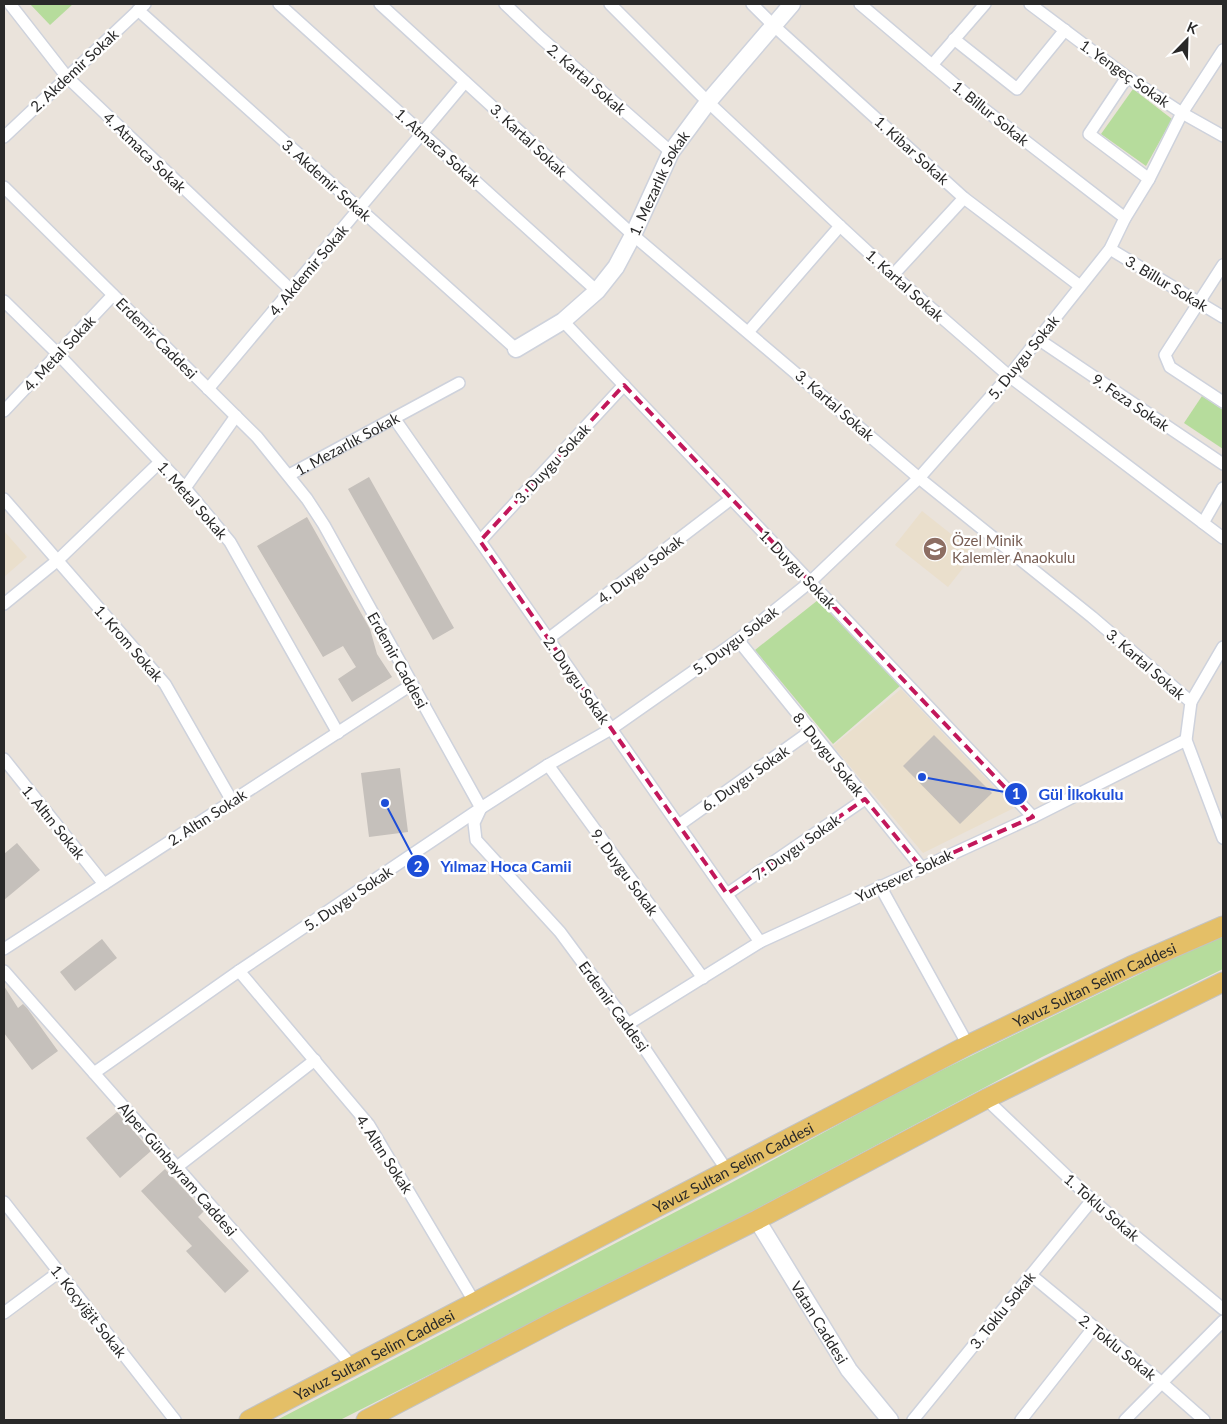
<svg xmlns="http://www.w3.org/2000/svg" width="1227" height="1424" viewBox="0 0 1227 1424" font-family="Lato,sans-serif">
	<rect width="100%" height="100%" fill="#eae3db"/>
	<g fill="#eadfcc">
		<polygon points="922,511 975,553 948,587 895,545"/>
		<polygon points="4,531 27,557 4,577"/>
		<polygon points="901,689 1014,808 923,853 833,746"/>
	</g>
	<g fill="#b6dc9c">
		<polygon points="30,4 73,4 50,25"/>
		<polygon points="1133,89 1172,119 1146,166 1101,134"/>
		<polygon points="1202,396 1223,410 1223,449 1184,423"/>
		<polygon points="818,600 900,686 833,744 755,650"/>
		<polygon points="1223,936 1223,969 1042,1057 747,1214 340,1420 277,1420 729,1184 911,1085 1179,955"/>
	</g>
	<g fill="#c5c0bb">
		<polygon points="369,477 454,628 433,640 348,489"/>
		<polygon points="307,517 370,629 377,654 392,677 352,702 338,679 356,667 343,646 323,657 257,546"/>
		<polygon points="934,735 992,793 960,824 903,766"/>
		<polygon points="400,768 408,832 369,837 361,773"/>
		<polygon points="17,843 40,870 4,900 4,854"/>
		<polygon points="102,939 117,958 75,991 60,972"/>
		<polygon points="4,986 18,1008 23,1004 27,1008 58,1051 32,1070 4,1033"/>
		<polygon points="117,1112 151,1151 120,1178 86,1138"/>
		<polygon points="165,1169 204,1211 198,1217 249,1271 225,1293 186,1251 192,1246 141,1191"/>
	</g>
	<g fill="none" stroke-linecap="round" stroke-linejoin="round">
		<g stroke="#ced2dc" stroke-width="14">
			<g id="street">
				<polyline points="10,4 67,77 291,290"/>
				<polyline points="279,4 597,291"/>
				<polyline points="380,4 633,235 919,478 1092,617 1191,702 1186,740 1223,838"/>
				<polyline points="505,4 541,38 671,152"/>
				<polyline points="610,4 708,102 840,226 893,275 1009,376 1223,538"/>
				<polyline points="752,4 773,25 964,198 1080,286"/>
				<polyline points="860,4 984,109 1125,218"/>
				<polyline points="1030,4 1127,77 1182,113 1223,136"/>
				<polyline points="138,10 516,349"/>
				<polyline points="954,39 1017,89 1065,30"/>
				<polyline points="932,65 985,4"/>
				<polyline points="1127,77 1089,134 1149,179"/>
				<polyline points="4,137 145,4"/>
				<polyline points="4,187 257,437 307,499 324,525 481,808 474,823 476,840 560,932 628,1024 728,1172"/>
				<polyline points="1110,249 1223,317"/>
				<polyline points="1223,265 1165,355 1170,367 1223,402"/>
				<polyline points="893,275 964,198"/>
				<polyline points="4,301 58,354 185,488 230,542 338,733"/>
				<polyline points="563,321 1033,817"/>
				<polyline points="749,331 840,226"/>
				<polyline points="1038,339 1223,464"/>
				<polyline points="208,389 465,82"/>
				<polyline points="4,411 113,295"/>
				<polyline points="394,418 760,942"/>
				<path id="s1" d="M289 475 459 383"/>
				<polyline points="185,488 236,416"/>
				<polyline points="4,499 165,684 232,801"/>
				<polyline points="1203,523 1223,488"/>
				<polyline points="480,541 624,385"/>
				<polyline points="4,604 58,560 160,462"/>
				<polyline points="548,639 731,499"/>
				<polyline points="738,640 921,867"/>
				<polyline points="1191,702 1223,647"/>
				<polyline points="4,759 104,884"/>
				<polyline points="548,765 703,978"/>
				<polyline points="679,825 811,731"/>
				<polyline points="880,886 968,1045"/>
				<polyline points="727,894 865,799"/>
				<polyline points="4,949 411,685"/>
				<polyline points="4,971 353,1367"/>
				<polyline points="239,971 369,1125 475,1303"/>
				<polyline points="628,1024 760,942 1033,817 1186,740"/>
				<polyline points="94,1073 239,971 481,808 548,765 611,729 738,640 810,582 919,478 1009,376 1110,249 1125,218 1149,179 1182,113 1223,50"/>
				<polyline points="986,1099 1092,1200 1223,1309"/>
				<polyline points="177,1167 315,1060"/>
				<polyline points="4,1202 175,1420"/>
				<polyline points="1031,1275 1162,1383 1204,1420"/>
				<polyline points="4,1313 59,1272"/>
				<polyline points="913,1420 1092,1200"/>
				<polyline points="1021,1420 1094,1327"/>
				<polyline points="1125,1420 1223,1321"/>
			</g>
		</g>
		<g stroke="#ced2dc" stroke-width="19">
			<g id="secondary">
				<path id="s2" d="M516 349 563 321 597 291 616 267 633 235 671 152 708 102 792 4"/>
				<path id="s3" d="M757 1220 849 1370 890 1420"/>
			</g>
		</g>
		<g stroke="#c3c3c3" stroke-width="21">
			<g id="primary">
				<path id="s4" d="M249 1420 968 1045 1131 966 1223 926"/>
				<polyline points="366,1420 559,1319 757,1220 986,1099 1223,982"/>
			</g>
		</g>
		<use href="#street" stroke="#fff" stroke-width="11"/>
		<use href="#secondary" stroke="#fff" stroke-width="16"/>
		<use href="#primary" stroke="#e4bf67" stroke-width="19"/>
	</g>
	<path fill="none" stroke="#c2185b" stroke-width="4" stroke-dasharray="10 6" stroke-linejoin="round" d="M624 385 1033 817 921 867 865 799 727 894 480 541Z"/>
	<defs>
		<g id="school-disc" transform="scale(1.25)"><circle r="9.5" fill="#8d6e63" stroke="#fff"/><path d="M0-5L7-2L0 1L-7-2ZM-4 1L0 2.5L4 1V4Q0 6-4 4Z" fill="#fff"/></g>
	</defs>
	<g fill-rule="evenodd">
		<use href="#school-disc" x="935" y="549"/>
	</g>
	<g text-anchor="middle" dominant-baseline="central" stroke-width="5" stroke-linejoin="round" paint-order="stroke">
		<g font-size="15" fill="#292929" stroke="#fff">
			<text transform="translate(74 70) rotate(-43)">2. Akdemir Sokak</text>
			<text transform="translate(1125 73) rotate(35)">1. Yengeç Sokak</text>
			<text transform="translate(587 79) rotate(41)">2. Kartal Sokak</text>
			<text transform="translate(991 113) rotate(39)">1. Billur Sokak</text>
			<text transform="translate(529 140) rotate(43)">3. Kartal Sokak</text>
			<text transform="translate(438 147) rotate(42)">1. Atmaca Sokak</text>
			<text transform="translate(912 150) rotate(42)">1. Kibar Sokak</text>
			<text transform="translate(145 152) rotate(44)">4. Atmaca Sokak</text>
			<text transform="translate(327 180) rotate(42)">3. Akdemir Sokak</text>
			<text stroke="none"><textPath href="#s2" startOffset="225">1. Mezarlık Sokak</textPath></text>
			<text transform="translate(308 270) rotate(-50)">4. Akdemir Sokak</text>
			<text transform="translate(1167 283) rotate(31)">3. Billur Sokak</text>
			<text transform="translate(905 285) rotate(42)">1. Kartal Sokak</text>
			<text transform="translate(157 338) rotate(45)">Erdemir Caddesi</text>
			<text transform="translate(59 353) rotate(-47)">4. Metal Sokak</text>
			<text transform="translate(1023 357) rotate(-51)">5. Duygu Sokak</text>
			<text transform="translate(1131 402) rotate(34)">9. Feza Sokak</text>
			<text transform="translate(835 405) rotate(41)">3. Kartal Sokak</text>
			<text stroke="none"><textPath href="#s1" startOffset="66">1. Mezarlık Sokak</textPath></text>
			<text transform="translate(552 463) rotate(-47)">3. Duygu Sokak</text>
			<text transform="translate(193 500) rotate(49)">1. Metal Sokak</text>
			<text transform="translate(640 569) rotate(-37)">4. Duygu Sokak</text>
			<text transform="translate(798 569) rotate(46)">1. Duygu Sokak</text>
			<text transform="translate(735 640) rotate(-37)">5. Duygu Sokak</text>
			<text transform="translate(129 643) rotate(49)">1. Krom Sokak</text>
			<text transform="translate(398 660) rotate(61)">Erdemir Caddesi</text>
			<text transform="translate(1146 664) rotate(41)">3. Kartal Sokak</text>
			<text transform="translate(577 680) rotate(55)">2. Duygu Sokak</text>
			<text transform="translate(829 754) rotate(51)">8. Duygu Sokak</text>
			<text transform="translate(745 778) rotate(-35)">6. Duygu Sokak</text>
			<text transform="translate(207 817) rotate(-33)">2. Altın Sokak</text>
			<text transform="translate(54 822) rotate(51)">1. Altın Sokak</text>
			<text transform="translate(796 847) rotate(-35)">7. Duygu Sokak</text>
			<text transform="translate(625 872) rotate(54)">9. Duygu Sokak</text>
			<text transform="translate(904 875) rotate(-25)">Yurtsever Sokak</text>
			<text transform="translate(348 898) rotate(-34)">5. Duygu Sokak</text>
			<text stroke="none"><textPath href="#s4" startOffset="951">Yavuz Sultan Selim Caddesi</textPath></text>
			<text transform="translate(614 1006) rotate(54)">Erdemir Caddesi</text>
			<text transform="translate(385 1154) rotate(57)">4. Altın Sokak</text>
			<text stroke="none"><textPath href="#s4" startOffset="546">Yavuz Sultan Selim Caddesi</textPath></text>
			<text transform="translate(178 1169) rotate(49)">Alper Günbayram Caddesi</text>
			<text transform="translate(1102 1207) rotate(41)">1. Toklu Sokak</text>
			<text transform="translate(1002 1310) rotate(-51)">3. Toklu Sokak</text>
			<text transform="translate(89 1311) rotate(52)">1. Koçyiğit Sokak</text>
			<text stroke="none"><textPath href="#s3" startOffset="120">Vatan Caddesi</textPath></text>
			<text transform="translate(1118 1347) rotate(39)">2. Toklu Sokak</text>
			<text stroke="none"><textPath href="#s4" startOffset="141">Yavuz Sultan Selim Caddesi</textPath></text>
		</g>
		<g font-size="15" fill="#785e54" stroke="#fff" text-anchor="start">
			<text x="952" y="540">Özel Minik<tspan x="952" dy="17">Kalemler Anaokulu</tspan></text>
		</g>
	</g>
	<path fill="none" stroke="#1d4ed8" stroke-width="2" d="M922 777L1016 794M385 803L418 866"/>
	<g fill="#1d4ed8" stroke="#fff" stroke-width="2">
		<circle cx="922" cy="777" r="5"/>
		<circle cx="385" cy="803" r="5"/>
		<circle cx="1016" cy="794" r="12"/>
		<circle cx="418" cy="866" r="12"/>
	</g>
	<g font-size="15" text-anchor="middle" font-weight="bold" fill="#fff">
		<text x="1016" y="799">1</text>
		<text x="418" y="872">2</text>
	</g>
	<g font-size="16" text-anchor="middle" font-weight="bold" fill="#1d4ed8" stroke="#fff" stroke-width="5" stroke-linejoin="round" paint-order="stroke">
		<text x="1081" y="800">Gül İlkokulu</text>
		<text x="506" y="872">Yılmaz Hoca Camii</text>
	</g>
	<rect width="1227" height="1424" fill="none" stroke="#292929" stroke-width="10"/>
	<g transform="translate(1187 40) rotate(23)" stroke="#ffffff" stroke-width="4" paint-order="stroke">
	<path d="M0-4L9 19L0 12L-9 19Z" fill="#292929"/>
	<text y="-8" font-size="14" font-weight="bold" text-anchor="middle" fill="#292929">K</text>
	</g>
</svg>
